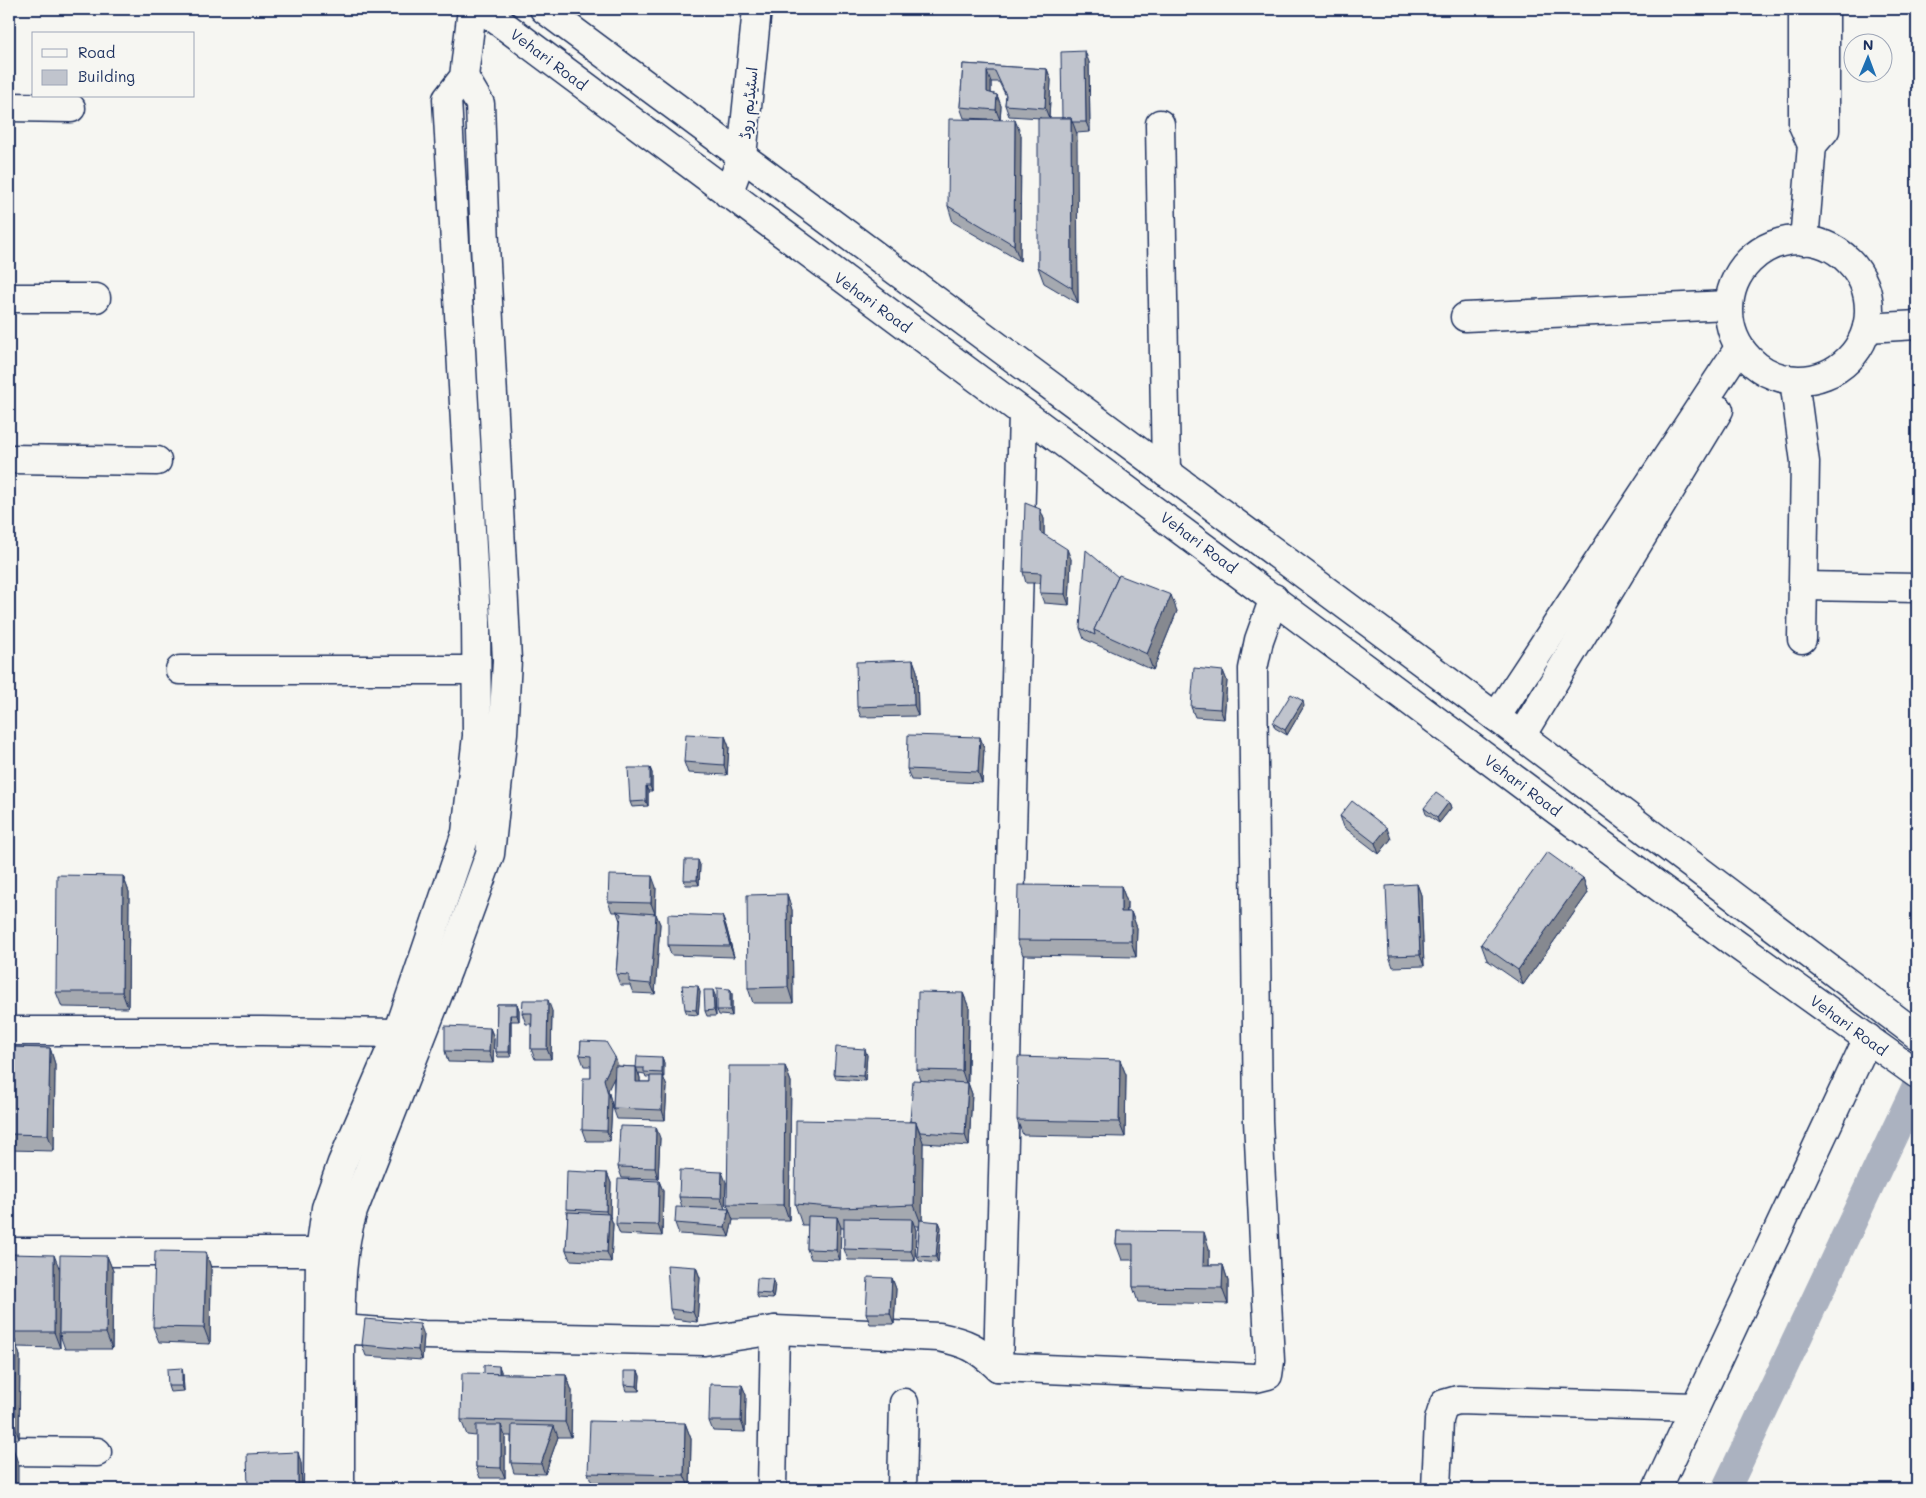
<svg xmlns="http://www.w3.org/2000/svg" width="1926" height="1498" viewBox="0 0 1926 1498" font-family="Mali,'Playpen Sans Arabic',sans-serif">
	<rect width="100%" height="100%" fill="#f6f6f2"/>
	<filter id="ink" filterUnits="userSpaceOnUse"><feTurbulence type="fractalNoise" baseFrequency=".02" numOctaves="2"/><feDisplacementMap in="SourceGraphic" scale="10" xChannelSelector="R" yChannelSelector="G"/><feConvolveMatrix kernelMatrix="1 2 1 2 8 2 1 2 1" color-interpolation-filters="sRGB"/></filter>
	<g filter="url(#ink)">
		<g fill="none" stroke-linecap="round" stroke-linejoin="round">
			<polyline stroke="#abb2c0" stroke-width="29" points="1726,1489 1917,1085"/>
			<g stroke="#1b2f5e" stroke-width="31">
				<g id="street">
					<polyline points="1803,9 1803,125 1812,145 1804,241"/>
					<polyline points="9,107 71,108"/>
					<polyline points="1160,124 1166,472"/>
					<polyline points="1812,145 1825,130 1825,9"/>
					<circle cx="1799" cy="310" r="70"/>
					<polyline points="9,298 96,298"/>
					<polyline points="1465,317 1729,305"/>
					<polyline points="1867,328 1917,325"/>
					<polyline points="1794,380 1805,462 1802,639"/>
					<polyline points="9,459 157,461"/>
					<polyline points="1803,586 1917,588"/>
					<polyline points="180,670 476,670"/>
					<polyline points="1496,717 1739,348"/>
					<polyline points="1521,736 1719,410"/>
					<polyline points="9,1031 262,1031 398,1033"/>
					<polyline points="9,1252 320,1252 337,1255"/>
					<path d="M341 1329 424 1335 704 1341 775 1330 939 1337C968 1343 977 1348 998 1367L1256 1378 1268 1375 1270 1361 1258 1121 1253 669 1259 640 1274 598"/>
					<polyline points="998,1367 1023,413"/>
					<polyline points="9,1451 97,1452"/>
					<polyline points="318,1489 320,1252 326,1208 342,1163 398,1033 466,833 477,736 476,619 447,99 464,77 472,9"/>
					<path d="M340 1489C340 1443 340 1397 340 1351 341 1304 339 1256 353 1211L448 969 490 854 503 733 507 660 485 245 480 104 464 77"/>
					<polyline points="772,1489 775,1330"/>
					<polyline points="902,1489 904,1403"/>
					<polyline points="1436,1489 1439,1420 1444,1404 1458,1400 1695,1407"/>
					<polyline points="1657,1489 1868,1038"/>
				</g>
			</g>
			<g stroke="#1b2f5e" stroke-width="31">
				<polyline id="secondary" points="728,194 742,156 757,9"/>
			</g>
			<g stroke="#1b2f5e" stroke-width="31">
				<g id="primary">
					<polyline points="482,9 1733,942 1917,1074"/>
					<polyline points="544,9 1496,717 1917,1035"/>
				</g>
			</g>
			<use href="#street" stroke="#f6f6f2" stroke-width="28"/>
			<use href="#secondary" stroke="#f6f6f2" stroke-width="28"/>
			<use href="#primary" stroke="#f6f6f2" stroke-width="28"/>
		</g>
		<g fill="#a5a9b0" stroke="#1b2f5e" fill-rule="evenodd">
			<polygon points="1089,62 1090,132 1076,133 1078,303 1044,283 1038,267 1041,118 1009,116 1005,105 1006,96 999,82 991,82 991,93 997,95 1001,106 1000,120 1021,135 1020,261 953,222 948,206 988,119 964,118 960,107 963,64 1047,69 1051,80 1049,118 1062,118"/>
			<polygon points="1040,509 1044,519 1044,535 1071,559 1069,605 1044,603 1040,593 1041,583 1026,583 1023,572"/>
			<polygon points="1118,577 1177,611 1153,670 1084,639 1080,628"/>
			<polygon points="913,660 917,671 918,716 861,717 857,707"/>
			<polygon points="1223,671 1227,681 1224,719 1195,717 1191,707"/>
			<polygon points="1304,706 1287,735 1275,728 1273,723"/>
			<polygon points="725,736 729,747 727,775 688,773 684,762"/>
			<polygon points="980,737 984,748 982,783 911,780 907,769"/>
			<polygon points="650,768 652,773 652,791 648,791 648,806 632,807 630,802"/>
			<polygon points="1449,802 1451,808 1439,823 1426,814 1424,808"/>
			<polygon points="1340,816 1391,839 1379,854 1344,827"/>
			<polygon points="700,865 699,885 686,885 684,880"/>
			<polygon points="123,876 129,892 128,1008 62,1007 56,992"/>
			<polygon points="1583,878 1588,893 1523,985 1487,960 1481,944"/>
			<polygon points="1417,884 1421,895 1424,966 1393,967 1389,956"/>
			<polygon points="1121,886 1127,902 1127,912 1131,912 1137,928 1136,957 1023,955 1017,940"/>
			<polygon points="656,887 655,914 660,924 655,994 633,993 630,985 620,985 616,974 620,921 617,912 612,912 608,902"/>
			<polygon points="787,894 792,910 793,1003 753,1003 748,988"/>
			<polygon points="722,916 726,926 734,957 671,955 668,945"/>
			<polygon points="730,989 732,994 732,1016 719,1015 717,1010"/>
			<polygon points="700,992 698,1015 687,1014 685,1009"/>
			<polygon points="963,993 969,1008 968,1083 972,1094 969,1146 923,1143 922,1221 939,1222 941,1227 938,1263 919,1261 917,1256 919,1226 914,1226 916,1230 915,1261 848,1260 844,1249 844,1228 840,1228 840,1260 811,1259 807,1249 808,1225 802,1225 795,1204 910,1121 921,1080 917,1070"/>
			<polygon points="715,995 716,1016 707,1016 705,1011"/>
			<polygon points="497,1004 517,1004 519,1010 519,1021 511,1021 511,1057 498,1057 496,1052"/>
			<polygon points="552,1011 551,1059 535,1059 531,1049 531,1024 526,1024 522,1013"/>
			<polygon points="490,1028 494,1038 493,1063 448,1062 445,1051"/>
			<path d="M581 1041 618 1066 636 1067 662 1057 664 1063 663 1078 667 1087 665 1120 617 1119 613 1108 614 1076 608 1090 612 1105 610 1141H586L582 1130 591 1078V1066H584L580 1055ZM639 1073 645 1074 646 1077H650V1082H640V1078Z"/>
			<polygon points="9,1047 50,1048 55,1064 54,1151 9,1150"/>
			<polygon points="867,1055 865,1081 836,1079 834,1074"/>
			<polygon points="1120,1060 1126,1075 1125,1137 1023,1135 1017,1120"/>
			<polygon points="785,1066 791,1082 789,1220 733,1220 729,1237 679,1234 675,1223 682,1207 679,1197 726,1182 725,1209 729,1209 727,1204"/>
			<polygon points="660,1138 658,1179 622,1178 618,1167"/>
			<polygon points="607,1173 611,1183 610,1216 613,1224 611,1262 570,1260 566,1250 568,1215 566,1209"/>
			<polygon points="659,1181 663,1191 662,1236 620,1234 616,1224"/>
			<polygon points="1117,1231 1209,1248 1209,1265 1223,1265 1228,1281 1228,1304 1138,1302 1133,1287 1133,1260 1122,1260 1116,1244"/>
			<polygon points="206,1252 211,1268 210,1344 159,1342 153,1327"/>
			<polygon points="9,1254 60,1269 107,1256 113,1271 112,1349 65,1349 60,1335 60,1348 17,1347 20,1356 19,1439 9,1439"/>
			<polygon points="696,1267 700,1278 697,1322 674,1319 670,1309"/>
			<polygon points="892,1278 896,1289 894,1324 870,1324 866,1313"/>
			<polygon points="773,1279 775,1284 773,1299 758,1298 756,1293"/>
			<polygon points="424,1335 422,1360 366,1356 362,1345"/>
			<polygon points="501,1371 501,1374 566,1375 572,1391 571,1437 558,1437 545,1474 514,1473 511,1463 511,1436 505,1436 505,1478 480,1478 476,1467 476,1436 467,1435 461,1420 484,1374"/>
			<polygon points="638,1371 640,1376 639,1391 626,1391 624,1385"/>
			<polygon points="183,1374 184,1391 170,1392 168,1386"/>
			<polygon points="742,1385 746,1395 745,1432 713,1431 709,1421"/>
			<polygon points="685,1423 691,1439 690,1489 594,1488 588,1473"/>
			<polygon points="301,1463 302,1489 248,1489 248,1488"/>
		</g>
		<g fill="#868990" stroke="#1b2f5e">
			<polygon points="1085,51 1089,62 1090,132 1086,122"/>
			<polygon points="1047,69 1051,80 1049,118 1045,108"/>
			<polygon points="987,71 991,82 991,103 987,92"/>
			<polygon points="997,95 1001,106 1000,120 996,110"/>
			<polygon points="1071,118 1077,134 1078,303 1072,288"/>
			<polygon points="1015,120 1021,135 1020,261 1014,245"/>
			<polygon points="1040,509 1044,519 1044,543 1040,532"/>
			<polygon points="1067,549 1071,559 1069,605 1065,594"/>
			<polygon points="1171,595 1177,611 1153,670 1147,654"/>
			<polygon points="913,660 917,671 918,716 914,705"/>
			<polygon points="1223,671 1227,681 1224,719 1220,709"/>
			<polygon points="1303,701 1304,706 1287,735 1285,730"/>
			<polygon points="725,736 729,747 727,775 724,765"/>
			<polygon points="980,737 984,748 982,783 978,772"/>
			<polygon points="650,768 652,773 652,791 650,786"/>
			<polygon points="646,786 648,791 648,806 646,801"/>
			<polygon points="1449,802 1451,808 1439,823 1437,818"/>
			<polygon points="1387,828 1391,839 1379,854 1375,843"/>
			<polygon points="698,860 700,865 699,885 697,880"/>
			<polygon points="123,876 129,892 128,1008 122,992"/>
			<polygon points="652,876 656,887 655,914 651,903"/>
			<polygon points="1583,878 1588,893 1523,985 1518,970"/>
			<polygon points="1417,884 1421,895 1424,966 1420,955"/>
			<polygon points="1121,886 1127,902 1126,927 1121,912"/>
			<polygon points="787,894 792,910 793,1003 788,987"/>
			<polygon points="1131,912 1137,928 1136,957 1131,941"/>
			<polygon points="656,914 660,924 655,994 651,984"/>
			<polygon points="722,916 726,926 734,957 730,946"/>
			<polygon points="698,986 700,992 698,1015 696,1010"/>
			<polygon points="730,989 732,994 732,1016 730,1010"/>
			<polygon points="713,990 715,995 716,1016 714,1010"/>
			<polygon points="963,993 969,1008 967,1086 962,1071"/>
			<polygon points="548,1000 552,1011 551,1059 547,1049"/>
			<polygon points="517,1004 519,1010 519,1021 517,1015"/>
			<polygon points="510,1015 511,1021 511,1057 509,1052"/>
			<polygon points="490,1028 494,1038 493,1063 489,1052"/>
			<polygon points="50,1048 55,1064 54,1151 48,1135"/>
			<polygon points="865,1049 867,1055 865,1081 863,1076"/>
			<polygon points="615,1057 619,1068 608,1090 612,1105 610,1141 607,1131 604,1079"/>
			<polygon points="662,1057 664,1063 664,1078 662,1073"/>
			<polygon points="1120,1060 1126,1075 1125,1137 1119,1122"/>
			<polygon points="785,1066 791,1082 789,1220 784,1205"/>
			<polygon points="636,1067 640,1078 640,1092 636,1082"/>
			<polygon points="663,1076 667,1087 665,1120 662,1110"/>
			<polygon points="968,1083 972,1094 969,1146 965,1135"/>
			<polygon points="916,1122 923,1142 922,1226 914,1205"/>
			<polygon points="656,1127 660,1138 658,1179 655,1168"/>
			<polygon points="722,1172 726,1182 725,1209 721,1198"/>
			<polygon points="607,1173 611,1183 610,1216 613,1224 611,1262 607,1252 609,1218 606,1211"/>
			<polygon points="659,1181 663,1191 662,1236 658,1225"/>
			<polygon points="729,1209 733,1220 729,1237 725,1227"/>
			<polygon points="837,1217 841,1227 840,1260 836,1250"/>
			<polygon points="912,1219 916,1230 915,1261 911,1251"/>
			<polygon points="939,1222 941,1227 938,1263 936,1257"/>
			<polygon points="1204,1232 1209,1248 1209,1280 1203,1265"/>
			<polygon points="206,1252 211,1268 210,1344 204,1328"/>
			<polygon points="54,1255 60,1270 59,1333 60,1348 54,1332"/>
			<polygon points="107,1256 113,1271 112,1349 106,1333"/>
			<polygon points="1223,1265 1228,1281 1228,1304 1222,1288"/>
			<polygon points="696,1267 700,1278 697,1322 693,1312"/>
			<polygon points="892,1278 896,1289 894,1324 890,1313"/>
			<polygon points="773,1279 775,1284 773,1299 771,1294"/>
			<polygon points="420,1324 424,1335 422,1360 418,1350"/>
			<polygon points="15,1340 20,1356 19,1439 14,1423"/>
			<polygon points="499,1366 501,1371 501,1389 499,1384"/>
			<polygon points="182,1368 183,1374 184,1391 182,1386"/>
			<polygon points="638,1371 640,1376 639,1391 637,1386"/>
			<polygon points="566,1375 572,1391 571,1437 565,1422"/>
			<polygon points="742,1385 746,1395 745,1432 741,1421"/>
			<polygon points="685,1423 691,1439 690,1489 684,1475"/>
			<polygon points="501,1425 505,1436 505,1478 501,1468"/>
			<polygon points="554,1426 558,1437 545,1474 541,1464"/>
			<polygon points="13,1448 18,1463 18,1489 13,1489"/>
			<polygon points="298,1452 301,1463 302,1489 300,1489 298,1486"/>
		</g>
		<g fill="#c0c4cd" stroke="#1b2f5e">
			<polygon points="1085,51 1086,122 1072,122 1071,118 1062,118 1061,52"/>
			<polygon points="963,64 1047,69 1045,108 1005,105 1006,95 995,71 987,71 987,92 997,95 996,110 960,107"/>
			<polygon points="1038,118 1071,118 1072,288 1038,267"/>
			<polygon points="949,119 1015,120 1014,245 948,206"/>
			<polygon points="1025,503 1040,509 1040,532 1067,549 1065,594 1040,593 1041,573 1023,572"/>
			<polygon points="1086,550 1118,577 1094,630 1095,635 1080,628"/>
			<polygon points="1119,575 1171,595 1147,654 1094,630"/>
			<polygon points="913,660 914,705 857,707 856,662"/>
			<polygon points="1194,668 1223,671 1220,709 1191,707"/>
			<polygon points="1291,694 1303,701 1285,730 1273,723"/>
			<polygon points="686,734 725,736 724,765 684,762"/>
			<polygon points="908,735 980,737 978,772 907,769"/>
			<polygon points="628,768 650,768 650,786 646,786 646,801 630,802"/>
			<polygon points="1436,793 1449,802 1437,818 1424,808"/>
			<polygon points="1352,801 1387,828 1375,843 1340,816"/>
			<polygon points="1547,852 1583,878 1518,970 1481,944"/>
			<polygon points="685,860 698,860 697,880 684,880"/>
			<polygon points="57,875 123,876 122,992 56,992"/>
			<polygon points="609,875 652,876 651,903 608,902"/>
			<polygon points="1417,884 1420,955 1389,956 1386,886"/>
			<polygon points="1018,885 1121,886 1121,912 1131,912 1131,941 1017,940"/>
			<polygon points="787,894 788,987 748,988 747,895"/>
			<polygon points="616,911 656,914 651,984 629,982 629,975 616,974 621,914"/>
			<polygon points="668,914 722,916 730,946 668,945"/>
			<polygon points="682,985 698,986 696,1010 685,1009"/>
			<polygon points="717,988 730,989 730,1010 717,1010"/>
			<polygon points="704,990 713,990 714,1010 705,1011"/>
			<polygon points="918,992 963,993 962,1071 917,1070"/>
			<polygon points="523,1000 548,1000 547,1049 531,1049 532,1013 522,1013"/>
			<polygon points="497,1004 517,1004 517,1015 510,1015 509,1052 496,1052"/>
			<polygon points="445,1026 490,1028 489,1052 445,1051"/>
			<polygon points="581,1041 606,1042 615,1057 604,1079 608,1094 607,1131 582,1130 583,1078 591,1078 591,1056 580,1055"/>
			<polygon points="9,1047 50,1048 48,1135 9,1134"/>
			<polygon points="836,1047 865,1049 863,1076 834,1074"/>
			<polygon points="637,1056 662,1057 662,1073 644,1072 644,1068 636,1068"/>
			<polygon points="1018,1057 1120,1060 1119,1122 1017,1120"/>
			<polygon points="615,1066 636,1067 636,1082 650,1082 650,1076 663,1076 662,1110 613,1108"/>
			<polygon points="729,1066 785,1066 784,1205 727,1204"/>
			<polygon points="913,1080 968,1083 965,1135 920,1132 916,1122 910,1121"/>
			<polygon points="796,1120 916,1122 914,1205 841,1208 795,1204"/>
			<polygon points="620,1126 656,1127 655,1168 618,1167"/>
			<polygon points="680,1170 722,1172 721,1198 679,1197"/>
			<polygon points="567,1171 607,1173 606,1211 566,1209"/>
			<polygon points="618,1179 659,1181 658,1225 616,1224"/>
			<polygon points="676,1207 729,1209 725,1227 675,1223"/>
			<polygon points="568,1212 609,1214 607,1252 566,1250"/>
			<polygon points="808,1216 837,1217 836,1250 807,1249"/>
			<polygon points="844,1218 912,1219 911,1251 844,1249"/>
			<polygon points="920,1220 939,1222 936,1257 917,1256"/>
			<polygon points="1117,1231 1204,1232 1203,1265 1223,1265 1222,1288 1133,1287 1133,1244 1116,1244"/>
			<polygon points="155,1251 206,1252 204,1328 153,1327"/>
			<polygon points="9,1254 54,1255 54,1332 9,1332"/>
			<polygon points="60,1255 107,1256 106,1333 59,1333"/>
			<polygon points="667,1265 696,1267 693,1312 670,1309"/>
			<polygon points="868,1277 892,1278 890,1313 866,1313"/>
			<polygon points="757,1278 773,1279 771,1294 756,1293"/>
			<polygon points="365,1319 420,1324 418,1350 362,1345"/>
			<polygon points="9,1340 15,1340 14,1423 9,1423"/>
			<polygon points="484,1365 499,1366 499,1374 484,1374"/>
			<polygon points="182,1368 182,1386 168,1386 167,1369"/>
			<polygon points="624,1371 638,1371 637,1386 624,1385"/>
			<polygon points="462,1373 566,1375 565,1422 461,1420"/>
			<polygon points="710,1384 742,1385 741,1421 709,1421"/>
			<polygon points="590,1421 685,1423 684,1475 588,1473"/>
			<polygon points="476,1425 501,1425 501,1468 476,1467"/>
			<polygon points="512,1425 554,1426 541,1464 511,1463"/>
			<rect x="9" y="1448" width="4" height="41"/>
			<polygon points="298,1452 298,1486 248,1488 247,1454"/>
		</g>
	</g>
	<g text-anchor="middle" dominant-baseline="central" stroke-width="4.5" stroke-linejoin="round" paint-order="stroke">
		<g font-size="15" fill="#1b2f5e" stroke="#f6f6f2">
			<text transform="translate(549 59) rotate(37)">Vehari Road</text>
			<text transform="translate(748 103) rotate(-84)">اسٹیڈیم روڈ</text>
			<text transform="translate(873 302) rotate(36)">Vehari Road</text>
			<text transform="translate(1199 542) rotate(37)">Vehari Road</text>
			<text transform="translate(1523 785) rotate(37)">Vehari Road</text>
			<text transform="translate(1849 1025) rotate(36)">Vehari Road</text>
		</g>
	</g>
	<rect width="1926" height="1498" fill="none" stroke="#f6f6f2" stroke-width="30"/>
	<rect x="15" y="15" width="1896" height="1468" fill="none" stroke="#1b2f5e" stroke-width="2" filter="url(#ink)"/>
	<rect x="32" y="32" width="162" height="65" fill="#f6f6f2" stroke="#9ea6b7"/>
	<rect x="42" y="49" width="25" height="8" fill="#f6f6f2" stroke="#9ea6b7"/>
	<text x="78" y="58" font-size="15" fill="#1b2f5e">Road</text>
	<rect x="42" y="70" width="25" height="15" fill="#c0c4cd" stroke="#9ea6b7"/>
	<text x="78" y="82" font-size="15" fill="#1b2f5e">Building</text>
	<g transform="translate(1868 58) rotate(1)"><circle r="24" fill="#f6f6f2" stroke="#9ea6b7"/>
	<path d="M0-4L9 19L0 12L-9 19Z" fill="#1f6fb2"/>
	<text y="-8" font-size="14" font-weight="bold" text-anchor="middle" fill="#1b2f5e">N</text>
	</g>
</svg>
